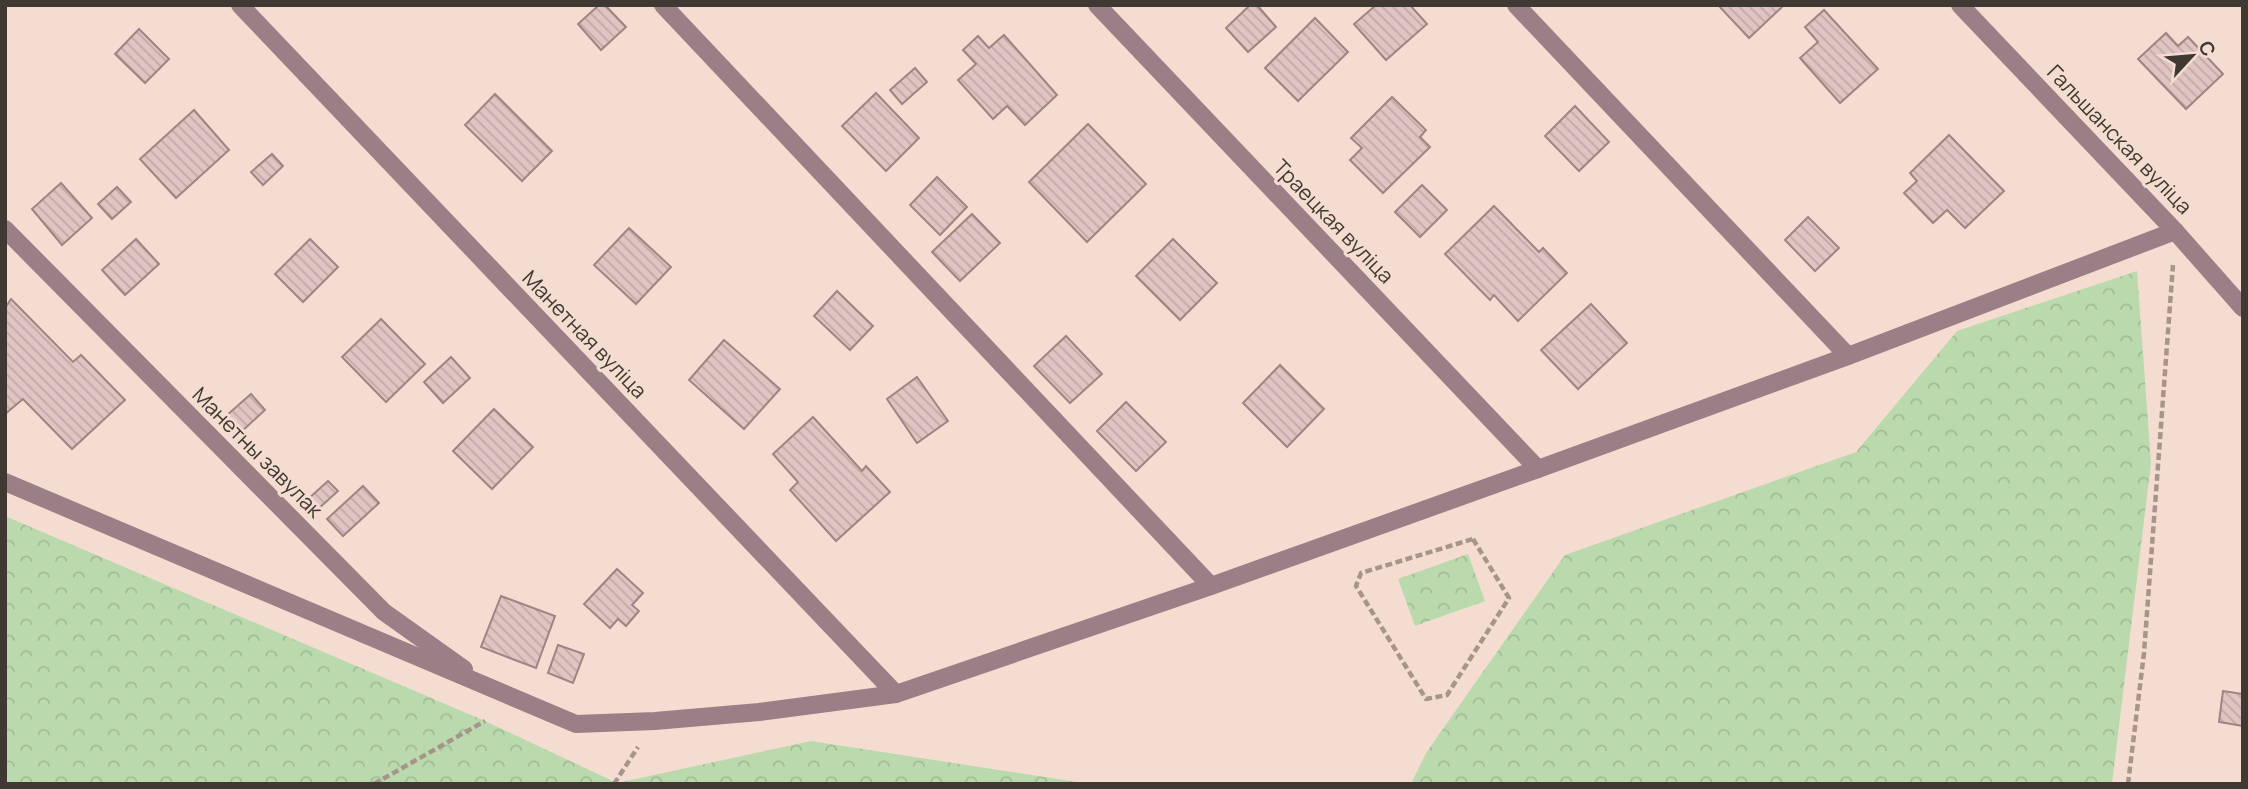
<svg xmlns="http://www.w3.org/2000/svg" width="2248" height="789" viewBox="0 0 2248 789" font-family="Manrope,sans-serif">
	<defs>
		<pattern id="forest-crowns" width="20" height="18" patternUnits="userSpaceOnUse" patternTransform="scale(1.75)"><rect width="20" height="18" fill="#badaad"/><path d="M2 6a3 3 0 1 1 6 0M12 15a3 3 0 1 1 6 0" fill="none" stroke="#a1bc95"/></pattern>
		<pattern id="building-back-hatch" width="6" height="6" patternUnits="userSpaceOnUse" patternTransform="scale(1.75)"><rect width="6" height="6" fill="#dfc4c2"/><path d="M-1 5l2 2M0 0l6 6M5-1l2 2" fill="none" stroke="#c0a9a7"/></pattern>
	</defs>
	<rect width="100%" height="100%" fill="#f4ddd0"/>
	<g fill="url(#forest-crowns)">
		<polygon points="2137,271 2151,463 2112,784 1411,784 1426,753 1565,555 1856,452 1957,331"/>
		<polygon points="5,516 485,721 617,783 811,741 1090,784 5,784"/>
		<polygon points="1468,554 1485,601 1415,626 1398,579"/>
	</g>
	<g fill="url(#building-back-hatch)" stroke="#9e8583" stroke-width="2">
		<polygon points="599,5 605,5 626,27 601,50 578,24"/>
		<polygon points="1250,5 1257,5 1276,27 1248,52 1226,28"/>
		<polygon points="1376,5 1410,5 1427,24 1386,60 1354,24"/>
		<polygon points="1718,5 1780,5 1782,7 1749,38"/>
		<polygon points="1824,10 1878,69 1840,103 1800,58 1818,42 1805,27"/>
		<polygon points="1315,18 1348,52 1298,101 1265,68"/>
		<polygon points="139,29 169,59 145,83 115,54"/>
		<polygon points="2166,33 2178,46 2188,37 2223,74 2186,109 2138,59"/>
		<polygon points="1004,35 1057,95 1025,125 1007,106 993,119 958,80 976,64 963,50 978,36 989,48"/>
		<polygon points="915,68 927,82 902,104 890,90"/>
		<polygon points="876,93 919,138 886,171 842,126"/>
		<polygon points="495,94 552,151 522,181 465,125"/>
		<polygon points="1392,97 1426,130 1420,137 1430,147 1383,193 1350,160 1362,148 1351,138"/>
		<polygon points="1575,106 1609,142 1579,171 1545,136"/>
		<polygon points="194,110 229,150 176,198 140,159"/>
		<polygon points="1088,124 1146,184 1087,242 1029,182"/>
		<polygon points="1949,135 2004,191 1965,228 1947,210 1933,223 1904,193 1917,181 1910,173"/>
		<polygon points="272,154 283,166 263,185 251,172"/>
		<polygon points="937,177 967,207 940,235 910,205"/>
		<polygon points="61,183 92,218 62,245 32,209"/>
		<polygon points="1422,185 1447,210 1420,237 1395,212"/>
		<polygon points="117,187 131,202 112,219 98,204"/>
		<polygon points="1494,206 1539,252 1543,248 1567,273 1518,321 1494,295 1490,300 1445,254"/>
		<polygon points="972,214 1000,243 960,281 932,252"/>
		<polygon points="1808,217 1839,248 1815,271 1785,240"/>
		<polygon points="629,228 671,267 636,304 594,265"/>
		<polygon points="136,239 159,264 125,295 102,270"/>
		<polygon points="310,239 338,267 303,302 275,274"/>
		<polygon points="1173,239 1217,283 1180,320 1136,276"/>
		<polygon points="837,291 873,326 850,350 814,316"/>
		<polygon points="11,299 73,362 81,355 125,400 72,449 23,399 5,414 5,308"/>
		<polygon points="1591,304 1627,343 1578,389 1541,350"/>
		<polygon points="381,319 425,364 386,402 342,357"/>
		<polygon points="1066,336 1102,374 1070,403 1034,366"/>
		<polygon points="724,340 780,389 744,429 689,380"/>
		<polygon points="451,357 470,378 443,403 424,382"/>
		<polygon points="1280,365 1324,409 1287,447 1243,403"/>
		<polygon points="917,377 948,421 917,443 887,399"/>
		<polygon points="251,394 265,410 241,432 227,415"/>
		<polygon points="1126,402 1166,442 1136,471 1097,431"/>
		<polygon points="494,409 533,447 492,489 453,451"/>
		<polygon points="813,417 862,471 866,466 890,492 836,541 790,490 798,482 773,454"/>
		<polygon points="328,481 338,491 317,510 307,500"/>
		<polygon points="363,486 379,503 343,536 327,519"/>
		<polygon points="617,569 643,593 632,605 639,611 626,626 618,619 610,628 584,604"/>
		<polygon points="501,596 555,616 536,668 481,647"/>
		<polygon points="558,645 584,654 573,683 548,673"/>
		<polygon points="2223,691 2243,694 2243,726 2219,722"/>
	</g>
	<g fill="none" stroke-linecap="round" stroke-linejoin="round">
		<g stroke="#a6958b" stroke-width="4.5" stroke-dasharray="7 3.5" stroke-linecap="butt">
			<polygon points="1473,539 1509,598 1447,695 1426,699 1356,586 1361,573"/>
			<polyline points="374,784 485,721"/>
			<polyline points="614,784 638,747"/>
			<polyline points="2128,784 2144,653 2173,265"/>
		</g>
		<g stroke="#9a8086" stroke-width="18">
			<polyline points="240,5 896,694"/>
			<polyline points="663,5 1211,586"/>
			<polyline points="1097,5 1538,469"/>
			<polyline points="1516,5 1848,356"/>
			<polyline points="1960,5 2175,231 2243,308"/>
			<polyline points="5,229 384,612 464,669"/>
			<polyline points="5,482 576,724 655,721 759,712 896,694 1211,586 1538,469 1848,356 2175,231"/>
		</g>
	</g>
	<g text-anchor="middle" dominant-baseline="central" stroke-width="6" stroke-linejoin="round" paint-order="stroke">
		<g font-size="21" fill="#403832" stroke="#f4ddd0">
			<text transform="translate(2120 139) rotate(46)">Гальшанская вуліца</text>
			<text transform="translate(1334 221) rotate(46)">Траецкая вуліца</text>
			<text transform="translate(585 334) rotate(46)">Манетная вуліца</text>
			<text transform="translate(258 452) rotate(45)">Манетны завулак</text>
		</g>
	</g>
	<rect width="2248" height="789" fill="none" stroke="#403832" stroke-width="14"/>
	<g transform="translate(2192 56) rotate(64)" stroke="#f4ddd0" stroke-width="5" paint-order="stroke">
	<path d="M0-5L12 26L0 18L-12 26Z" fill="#403832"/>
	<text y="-10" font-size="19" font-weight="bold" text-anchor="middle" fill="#403832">С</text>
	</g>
</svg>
